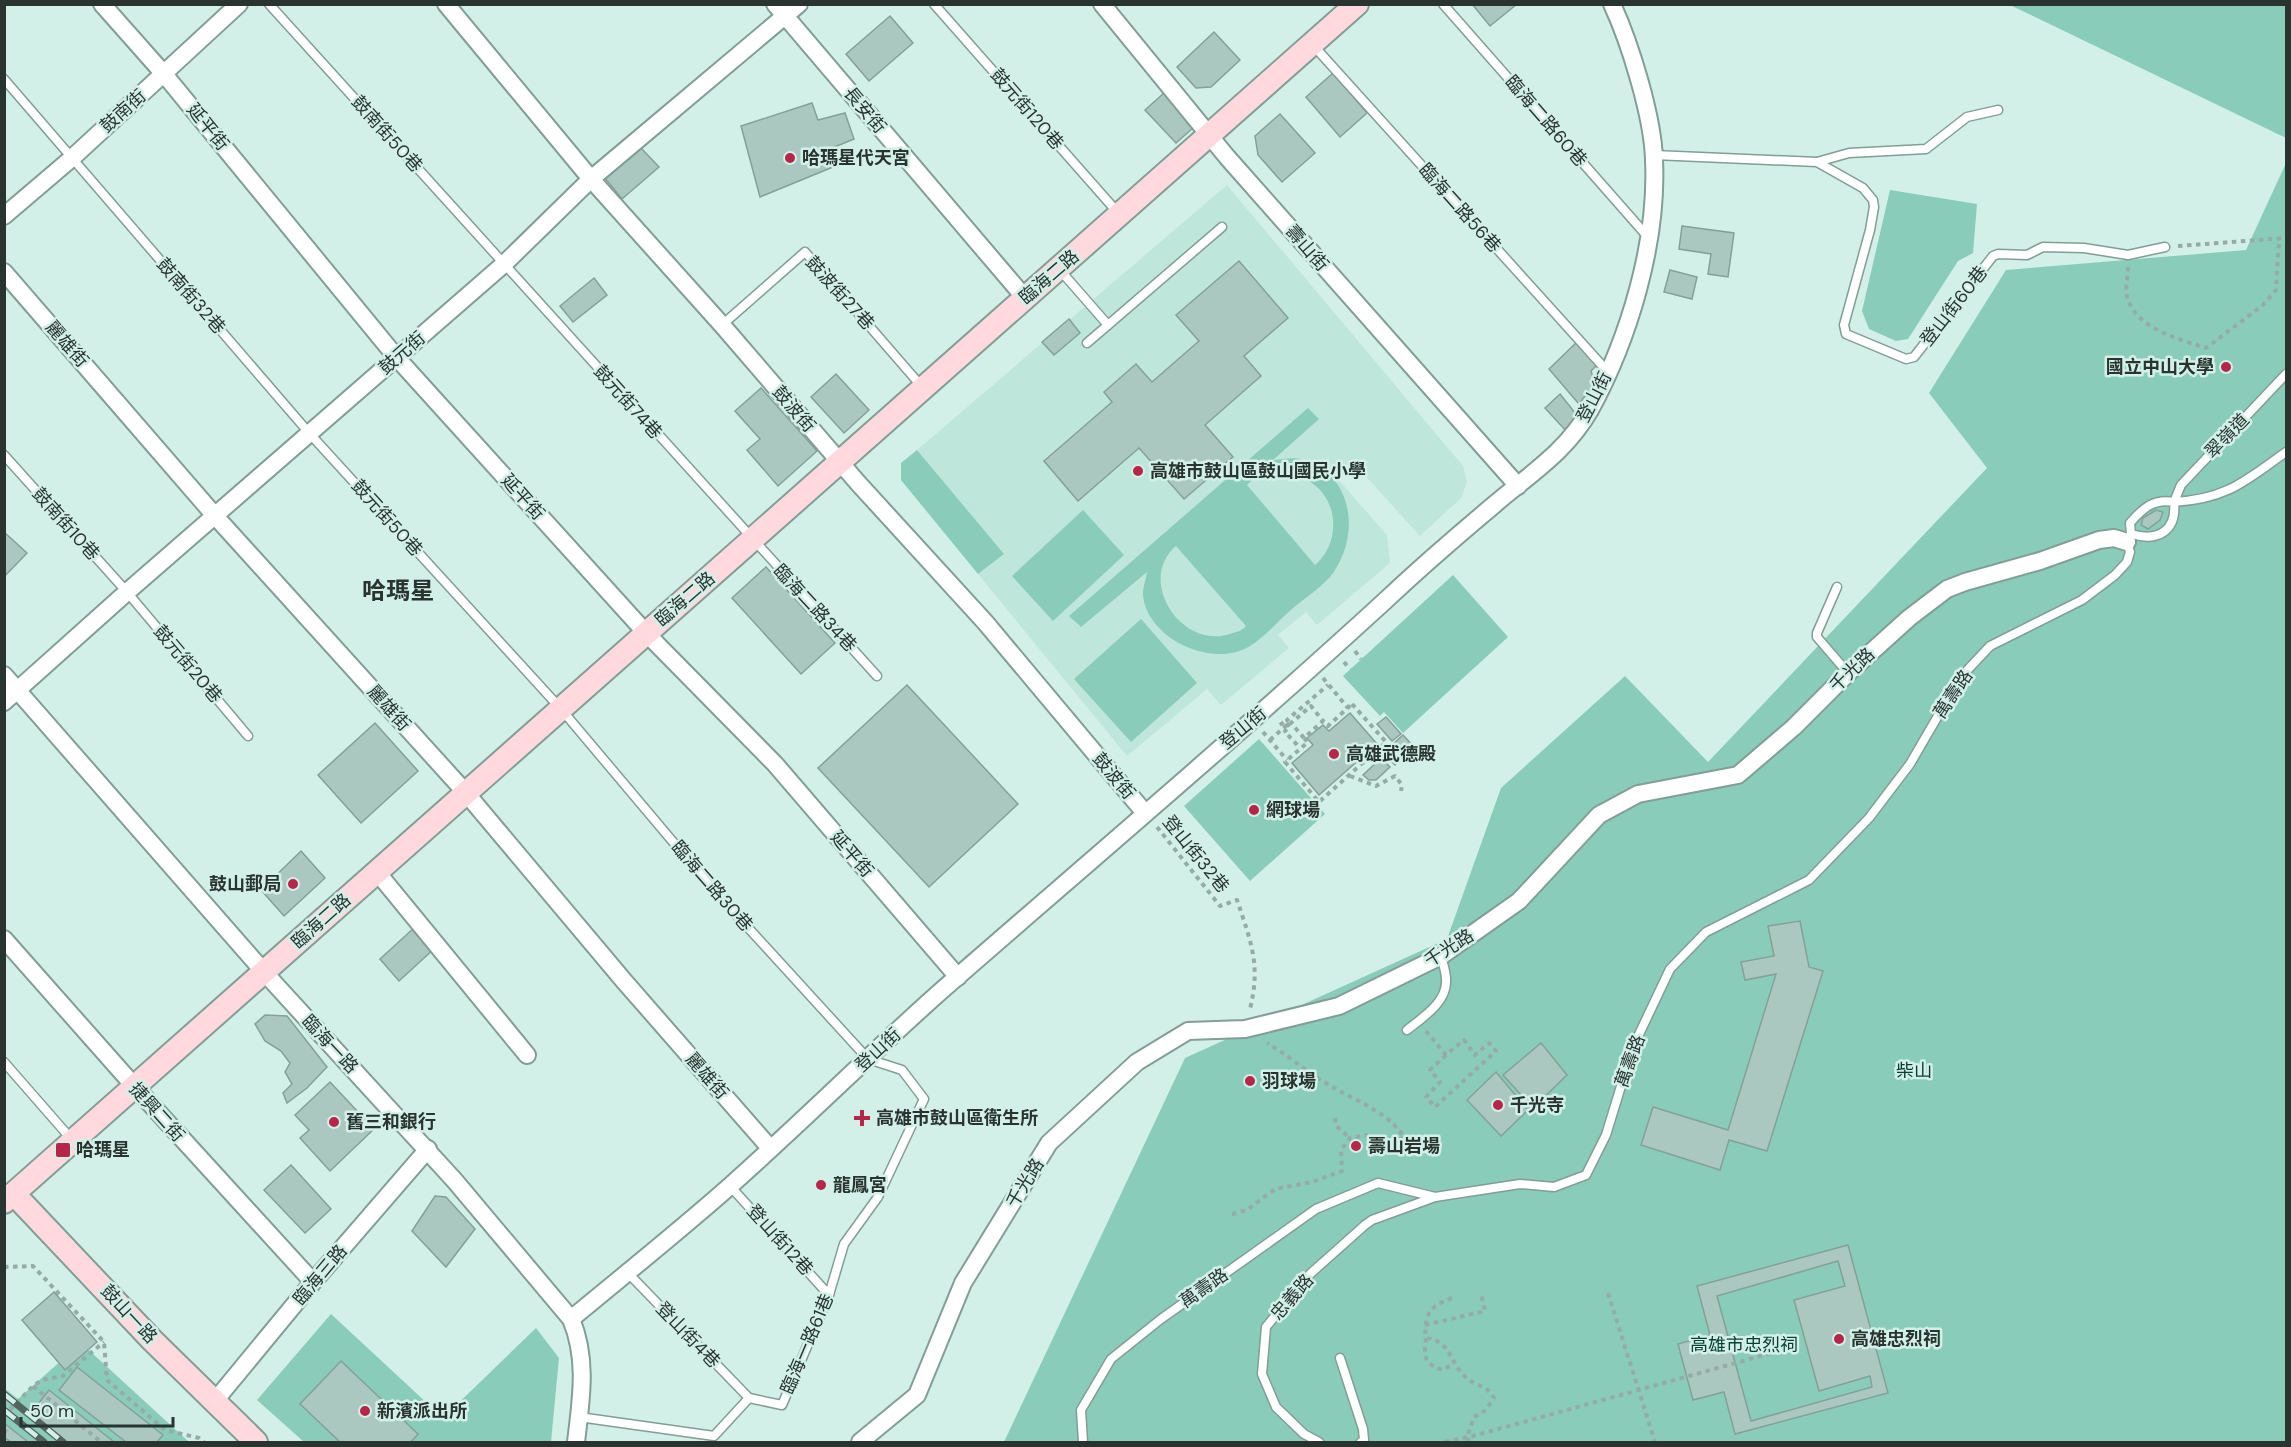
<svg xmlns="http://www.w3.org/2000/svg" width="2291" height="1447" viewBox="0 0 2291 1447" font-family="'DM Sans','Noto Sans TC',sans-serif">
	<rect width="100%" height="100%" fill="#d2f0e7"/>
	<polygon fill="#bfe6db" points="1227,185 1463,466 1467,482 1461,498 1420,536 1352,461 1335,476 1387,535 1390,563 1317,625 1306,612 1278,635 1289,648 1221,705 1207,689 1127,756 978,574 1004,554 917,450"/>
	<g fill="#89ccba" fill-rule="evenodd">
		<polygon points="2010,5 2286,5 2286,138"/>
		<polygon points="2286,163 2286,1442 1004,1442 1185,1058 1447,939 1501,788 1625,676 1708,762 1987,468 1929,393 2006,270 2246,250"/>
		<polygon points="1890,190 1977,204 1973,253 1958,261 1908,339 1896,341 1869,329 1862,311"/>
		<path d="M1308 408 1319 419 1273 460C1281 460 1292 457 1300 459 1351 471 1361 530 1335 570 1327 584 1303 599 1291 610 1278 621 1265 637 1250 646 1226 661 1193 653 1172 639 1157 628 1144 613 1143 594 1143 587 1146 579 1147 572L1081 627 1069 616ZM1275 471C1286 473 1297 475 1307 480 1340 498 1341 543 1315 565L1247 485 1255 477ZM1176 546 1246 626C1242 631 1236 632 1230 634 1181 650 1136 580 1176 546Z"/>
		<polygon points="917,450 1004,554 978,574 901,480 901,463"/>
		<polygon points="1083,510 1124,555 1053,621 1012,576"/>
		<polygon points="1453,575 1508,637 1403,733 1384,712 1380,716 1343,676"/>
		<polygon points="1141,619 1197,683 1131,742 1074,679"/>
		<polygon points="1259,739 1325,814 1250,881 1184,806"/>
		<polygon points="331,1314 443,1418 536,1328 559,1358 551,1442 304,1442 257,1400"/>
		<polygon points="81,1343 189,1442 5,1442 4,1388 18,1399"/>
	</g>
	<g fill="#abc8c0" stroke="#84a198" stroke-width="1.5" fill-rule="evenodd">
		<polygon points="1472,4 1517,4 1490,26"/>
		<polygon points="890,16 913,43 869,81 846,54"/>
		<polygon points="1214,32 1240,60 1211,87 1196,88 1177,67"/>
		<polygon points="1333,73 1367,113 1340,137 1306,97"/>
		<polygon points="1164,93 1194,127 1176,143 1145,110"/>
		<polygon points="812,103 818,120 845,113 854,139 827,150 833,167 760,197 741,126"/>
		<polygon points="1280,114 1315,153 1282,182 1258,155 1255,136"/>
		<polygon points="640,147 659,167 622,199 605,178"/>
		<polygon points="1682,226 1734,233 1728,277 1708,274 1711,254 1679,249"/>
		<polygon points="1239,261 1288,318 1244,356 1261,376 1205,425 1233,457 1184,499 1139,448 1078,501 1044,461 1112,402 1104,392 1136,364 1152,382 1199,341 1176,315"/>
		<polygon points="1670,270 1697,277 1692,299 1664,292"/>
		<polygon points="594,278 607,295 573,322 560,306"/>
		<polygon points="1069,319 1080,333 1054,355 1042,342"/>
		<polygon points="1581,338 1601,361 1591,371 1595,383 1579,404 1549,369"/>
		<polygon points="836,374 869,410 844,433 811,397"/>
		<polygon points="761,388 817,451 778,486 747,450 760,439 735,411"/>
		<polygon points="1560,394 1576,414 1567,432 1545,408"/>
		<polygon points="2156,510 2163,512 2160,520 2148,529 2141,525 2143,518"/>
		<polygon points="4,532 27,553 4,577"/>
		<polygon points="766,567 835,643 801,674 732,598"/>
		<polygon points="907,685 1018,804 929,887 818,768"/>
		<polygon points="1350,713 1377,744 1319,795 1292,763 1313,745 1307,738 1323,725 1329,731"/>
		<polygon points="1386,717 1401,734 1392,741 1377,724"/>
		<polygon points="375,723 418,771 361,823 318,775"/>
		<polygon points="1403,735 1414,747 1395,765 1383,753"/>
		<polygon points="1381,758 1390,767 1376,780 1369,780 1363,775"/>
		<polygon points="301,851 325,878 284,916 261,890"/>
		<polygon points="1800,921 1809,967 1823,971 1767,1151 1729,1140 1720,1170 1641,1145 1653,1107 1728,1130 1776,974 1745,980 1741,962 1774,956 1768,926"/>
		<polygon points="415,927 435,948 399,981 380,959"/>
		<polygon points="265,1015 287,1016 327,1067 307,1088 287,1103 283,1093 292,1084 285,1072 290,1063 281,1051 265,1041 255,1024"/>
		<polygon points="1541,1043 1567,1075 1533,1108 1503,1075"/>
		<polygon points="1496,1072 1528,1110 1501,1136 1467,1100"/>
		<polygon points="330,1082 374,1129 330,1171 300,1138 309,1130 295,1115"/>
		<polygon points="291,1165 331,1209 305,1233 264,1190"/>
		<polygon points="435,1196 446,1197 475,1229 446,1267 412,1231"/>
		<path d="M1848 1245 1888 1393 1735 1434 1724 1392 1693 1400 1678 1344 1710 1335 1697 1286ZM1838 1261 1845 1286 1794 1300 1819 1391 1870 1376 1872 1387 1751 1421 1717 1296Z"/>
		<polygon points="54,1292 97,1342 65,1370 22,1320"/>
		<polygon points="341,1361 418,1434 411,1442 340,1442 300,1404"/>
		<polygon points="77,1367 163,1435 157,1442 126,1442 59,1390"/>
		<polygon points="49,1390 114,1442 67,1442 31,1413"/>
		<polygon points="4,1423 28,1442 11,1442 4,1437"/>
	</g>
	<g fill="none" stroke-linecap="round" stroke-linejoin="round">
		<g stroke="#829e96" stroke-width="11">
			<g id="lane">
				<polyline points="269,4 877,676"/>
				<polyline points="934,4 1119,214"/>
				<polyline points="1443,4 1648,237"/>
				<polyline points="1313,45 1608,372"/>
				<polyline points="4,79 310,434 561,709 711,887 868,1059 902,1070 924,1099 878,1197 844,1244 829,1295 782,1405 749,1398 714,1436 579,1417"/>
				<polyline points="1654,155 1817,162 1863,188 1873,200 1874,207 1870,230 1844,325 1846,334 1906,359 1914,357 1993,256 1998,254 2027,255 2043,247 2084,248 2128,255 2165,247"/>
				<polyline points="1817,162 1849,153 1926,149 1967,117 1998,110"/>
				<polyline points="1059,269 1108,325"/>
				<polyline points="722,325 805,252 923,388"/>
				<polyline points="1087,343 1222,227"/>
				<path d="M2286 374 2181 485 2174 502C2227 499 2245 481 2286 452"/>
				<polyline points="4,455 127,592 248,736"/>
				<polyline points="1837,587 1817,633 1817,637 1848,673"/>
				<path d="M1407 1030C1422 1018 1448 1002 1446 979 1446 972 1443 964 1441 956"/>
				<polyline points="4,1062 73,1141"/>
				<polyline points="730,1186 829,1295"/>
				<polyline points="627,1272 749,1398"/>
				<polyline points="1340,1358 1363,1429 1364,1440 1361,1442"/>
				<path d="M1083 1442 1081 1410 1111 1359 1161 1319 1316 1209 1378 1183 1435 1197 1520 1184 1554 1187 1586 1175 1606 1135 1633 1047 1670 969 1706 932 1809 880 1869 818 1910 764 1960 678 1990 646 2082 600 2115 575 2127 562 2130 552 2127 542 2131 534 2130 523C2143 508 2154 498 2174 502 2177 531 2158 542 2131 534"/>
				<polyline points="1319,1442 1304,1434 1276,1407 1262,1374 1266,1327 1310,1274 1365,1225 1372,1220 1435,1197"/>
			</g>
		</g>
		<g stroke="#829e96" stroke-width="20">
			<g id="street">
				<polyline points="102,4 164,74 397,358 646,633 775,764 958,977"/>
				<polyline points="446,4 591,179 722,325 858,483 985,622 1145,813"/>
				<polyline points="775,4 1025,298"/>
				<polyline points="1102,4 1227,157 1518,486"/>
				<polyline points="4,216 72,158 239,4"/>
				<polyline points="4,272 216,517 466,793 624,981 770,1148"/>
				<path d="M4 675 264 972 455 1181 571 1319C588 1359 581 1400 576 1442"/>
				<polyline points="4,702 127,592 504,264 591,179 799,4"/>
				<polyline points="377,872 527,1055"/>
				<polyline points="4,939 135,1087 313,1282"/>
				<path d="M571 1319C624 1275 678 1232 730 1186 801 1123 869 1055 941 991 1090 861 1241 733 1387 599 1422 566 1458 535 1495 504 1530 474 1566 452 1590 410 1629 339 1658 242 1654 160 1653 117 1630 43 1612 4"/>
				<polyline points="214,1402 313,1282 428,1149"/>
				<polyline points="860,1442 917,1395 963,1283 1049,1143 1137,1062 1188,1031 1245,1029 1339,1006 1441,956 1519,901 1599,815 1638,794 1738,775 1794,727 1848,673 1909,618 1947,589 1965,582 2040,561 2099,540 2114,538 2127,542"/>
			</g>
		</g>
		<g stroke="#829e96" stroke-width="26">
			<g id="secondary">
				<polyline points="14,1194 152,1340 256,1442"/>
				<polyline points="4,1202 1357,4"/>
			</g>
		</g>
		<g stroke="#95aca6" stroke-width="4" stroke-dasharray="4.5 4.5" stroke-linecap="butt">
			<polyline points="2178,246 2286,238"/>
			<path d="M2128 267C2128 276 2125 287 2127 296 2134 328 2179 339 2206 348L2263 305 2276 290 2279 240"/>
			<polyline points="1355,651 1361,659"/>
			<polyline points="1344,662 1350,669"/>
			<polyline points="1323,678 1348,708"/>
			<polygon points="1352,704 1386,742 1319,802 1285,762 1308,742 1304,738 1323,721 1328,726"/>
			<polyline points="1263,732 1287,760"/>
			<polyline points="1288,735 1300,748"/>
			<polyline points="1304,738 1291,723 1311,706 1323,721"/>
			<polyline points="1270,740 1289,723 1287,720 1328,685"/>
			<polyline points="1350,776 1376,786 1395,776 1402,785 1401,791"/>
			<path d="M1157 827 1220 906 1237 900C1251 942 1261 965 1250 1009"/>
			<polyline points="1426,1031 1446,1055 1464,1040 1475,1055 1489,1043 1496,1051 1435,1107 1426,1097 1440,1082 1430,1070 1446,1055"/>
			<polyline points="1335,1118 1336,1126 1350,1138"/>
			<path d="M1232 1214 1247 1210 1275 1189 1312 1182 1342 1171 1341 1150 1350 1138 1366 1135 1378 1151 1404 1137C1385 1108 1349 1099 1321 1080 1302 1068 1286 1054 1267 1043"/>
			<polyline points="4,1267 33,1266 104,1342 107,1380 165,1430 199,1438 204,1442"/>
			<polyline points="1608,1293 1655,1442"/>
			<path d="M1452 1298C1431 1305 1423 1315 1426 1338 1454 1342 1448 1364 1468 1379 1479 1388 1485 1383 1494 1398L1486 1410 1474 1417 1467 1437 1469 1442"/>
			<polyline points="1425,1325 1485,1311 1481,1294"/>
			<path d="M1426 1338C1424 1356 1423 1364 1443 1370L1453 1364"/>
			<polyline points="33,1386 101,1442"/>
			<polyline points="4,1416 33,1386 42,1380 63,1376 104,1342"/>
			<polyline points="4,1430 7,1432"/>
			<polyline points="1445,1442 1477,1435 1793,1347"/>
		</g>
		<use href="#lane" stroke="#fff" stroke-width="8"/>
		<use href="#street" stroke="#fff" stroke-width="16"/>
		<use href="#secondary" stroke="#ffd9de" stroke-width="22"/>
		<g stroke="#53635e" stroke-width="7">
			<g id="rail">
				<polyline points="4,1394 63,1442"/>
				<polyline points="4,1410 44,1442"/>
			</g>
		</g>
		<use href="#rail" stroke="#d2f0e7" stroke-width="4.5" stroke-dasharray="14" stroke-linecap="butt"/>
		<polyline stroke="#95aca6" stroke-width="4" stroke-dasharray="4.5 4.5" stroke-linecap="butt" points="1280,725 1285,721 1290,727 1285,731 1288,735"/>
	</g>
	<g fill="#b72649" stroke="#d2f0e7" stroke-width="2">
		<circle cx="790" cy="158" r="6"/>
		<circle cx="2226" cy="367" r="6"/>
		<circle cx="1138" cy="471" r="6"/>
		<circle cx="1334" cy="754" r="6"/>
		<circle cx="1254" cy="810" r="6"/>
		<circle cx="293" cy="884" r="6"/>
		<circle cx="1250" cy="1081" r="6"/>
		<circle cx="1498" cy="1105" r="6"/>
		<path d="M859 1109h6v6h6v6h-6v6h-6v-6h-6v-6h6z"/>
		<circle cx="334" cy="1122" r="6"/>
		<circle cx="1356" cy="1146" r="6"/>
		<rect x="55" y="1142" width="16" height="16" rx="3"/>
		<circle cx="821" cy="1185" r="6"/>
		<circle cx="1839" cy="1339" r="6"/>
		<circle cx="365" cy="1411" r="6"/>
	</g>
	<g text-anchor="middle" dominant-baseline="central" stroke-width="5" stroke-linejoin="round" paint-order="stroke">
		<g font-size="18" fill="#293431" stroke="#d2f0e7">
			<text transform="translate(1027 109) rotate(49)">鼓元街120巷</text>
			<text transform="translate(865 110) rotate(50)">長安街</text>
			<text transform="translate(123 111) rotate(-42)">鼓南街</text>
			<text transform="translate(1546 121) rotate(49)">臨海二路60巷</text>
			<text transform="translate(208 127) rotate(51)">延平街</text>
			<text transform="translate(387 134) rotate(48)">鼓南街50巷</text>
			<text transform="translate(1460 208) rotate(48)">臨海二路56巷</text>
			<text transform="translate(1307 248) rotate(49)">壽山街</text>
			<text transform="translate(1049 277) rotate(-41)">臨海二路</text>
			<text transform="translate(840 293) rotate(48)">鼓波街27巷</text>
			<text transform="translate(191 296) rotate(49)">鼓南街32巷</text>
			<text transform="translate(1954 306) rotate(-52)">登山街60巷</text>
			<text transform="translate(67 344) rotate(49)">麗雄街</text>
			<text transform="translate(402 353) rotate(-41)">鼓元街</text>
			<text transform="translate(1594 397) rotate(-63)">登山街</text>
			<text transform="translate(628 402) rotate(48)">鼓元街74巷</text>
			<text transform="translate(794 409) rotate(49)">鼓波街</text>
			<text transform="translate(2227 436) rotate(-46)">翠嶺道</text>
			<text transform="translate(523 497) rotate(48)">延平街</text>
			<text transform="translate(387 518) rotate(48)">鼓元街50巷</text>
			<text transform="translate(66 524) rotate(48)">鼓南街10巷</text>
			<text transform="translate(685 599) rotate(-41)">臨海二路</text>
			<text transform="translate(815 608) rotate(47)">臨海二路34巷</text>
			<text transform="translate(188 664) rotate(50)">鼓元街20巷</text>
			<text transform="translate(1852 670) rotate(-44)">千光路</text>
			<text transform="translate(1953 694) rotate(-56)">萬壽路</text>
			<text transform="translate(389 708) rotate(48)">麗雄街</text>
			<text transform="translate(1243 728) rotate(-40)">登山街</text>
			<text transform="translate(1114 776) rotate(50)">鼓波街</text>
			<text transform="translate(852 854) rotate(49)">延平街</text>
			<text transform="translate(1196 854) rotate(51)">登山街32巷</text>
			<text transform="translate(712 886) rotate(49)">臨海二路30巷</text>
			<text transform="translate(321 921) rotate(-42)">臨海二路</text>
			<text transform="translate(1449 948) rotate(-32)">千光路</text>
			<text transform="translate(330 1044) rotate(47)">臨海一路</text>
			<text transform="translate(878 1050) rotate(-43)">登山街</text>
			<text transform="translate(1630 1061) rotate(-70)">萬壽路</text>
			<text transform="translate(707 1076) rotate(49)">麗雄街</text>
			<text transform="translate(157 1112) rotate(48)">捷興二街</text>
			<text transform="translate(1025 1183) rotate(-58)">千光路</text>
			<text transform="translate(780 1240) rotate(48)">登山街12巷</text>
			<text transform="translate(320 1275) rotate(-50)">臨海三路</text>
			<text transform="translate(1204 1288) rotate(-35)">萬壽路</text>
			<text transform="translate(1292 1297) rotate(-49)">忠義路</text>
			<text transform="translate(129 1314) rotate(47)">鼓山一路</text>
			<text transform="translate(688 1335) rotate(46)">登山街4巷</text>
			<text transform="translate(807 1344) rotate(-67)">臨海一路61巷</text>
		</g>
		<g font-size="18" font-weight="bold" fill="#293431" stroke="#d2f0e7" text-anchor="start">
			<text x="802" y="158">哈瑪星代天宮</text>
			<text x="2214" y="367" text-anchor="end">國立中山大學</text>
			<text x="1150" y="471">高雄市鼓山區鼓山國民小學</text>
			<text x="1346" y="754">高雄武德殿</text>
			<text x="1266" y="810">網球場</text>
			<text x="281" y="884" text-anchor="end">鼓山郵局</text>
			<text x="1262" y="1081">羽球場</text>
			<text x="1510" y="1105">千光寺</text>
			<text x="876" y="1118">高雄市鼓山區衛生所</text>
			<text x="346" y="1122">舊三和銀行</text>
			<text x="1368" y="1146">壽山岩場</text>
			<text x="76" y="1150">哈瑪星</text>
			<text x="833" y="1185">龍鳳宮</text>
			<text x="1851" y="1339">高雄忠烈祠</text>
			<text x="377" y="1411">新濱派出所</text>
		</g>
		<g font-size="18" fill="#083e33" stroke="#d2f0e7">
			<text x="1914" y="1071">柴山</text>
			<text x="1744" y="1345">高雄市忠烈祠</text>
		</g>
		<g font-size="24" font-weight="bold" fill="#293431" stroke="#d2f0e7">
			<text x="398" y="590">哈瑪星</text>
		</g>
	</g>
	<rect width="2291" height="1447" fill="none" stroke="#293431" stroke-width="12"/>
	<path d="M21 1417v9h152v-9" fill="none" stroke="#293431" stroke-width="3"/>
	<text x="30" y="1417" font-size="18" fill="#293431" stroke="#d2f0e7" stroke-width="4.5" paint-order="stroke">50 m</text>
</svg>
